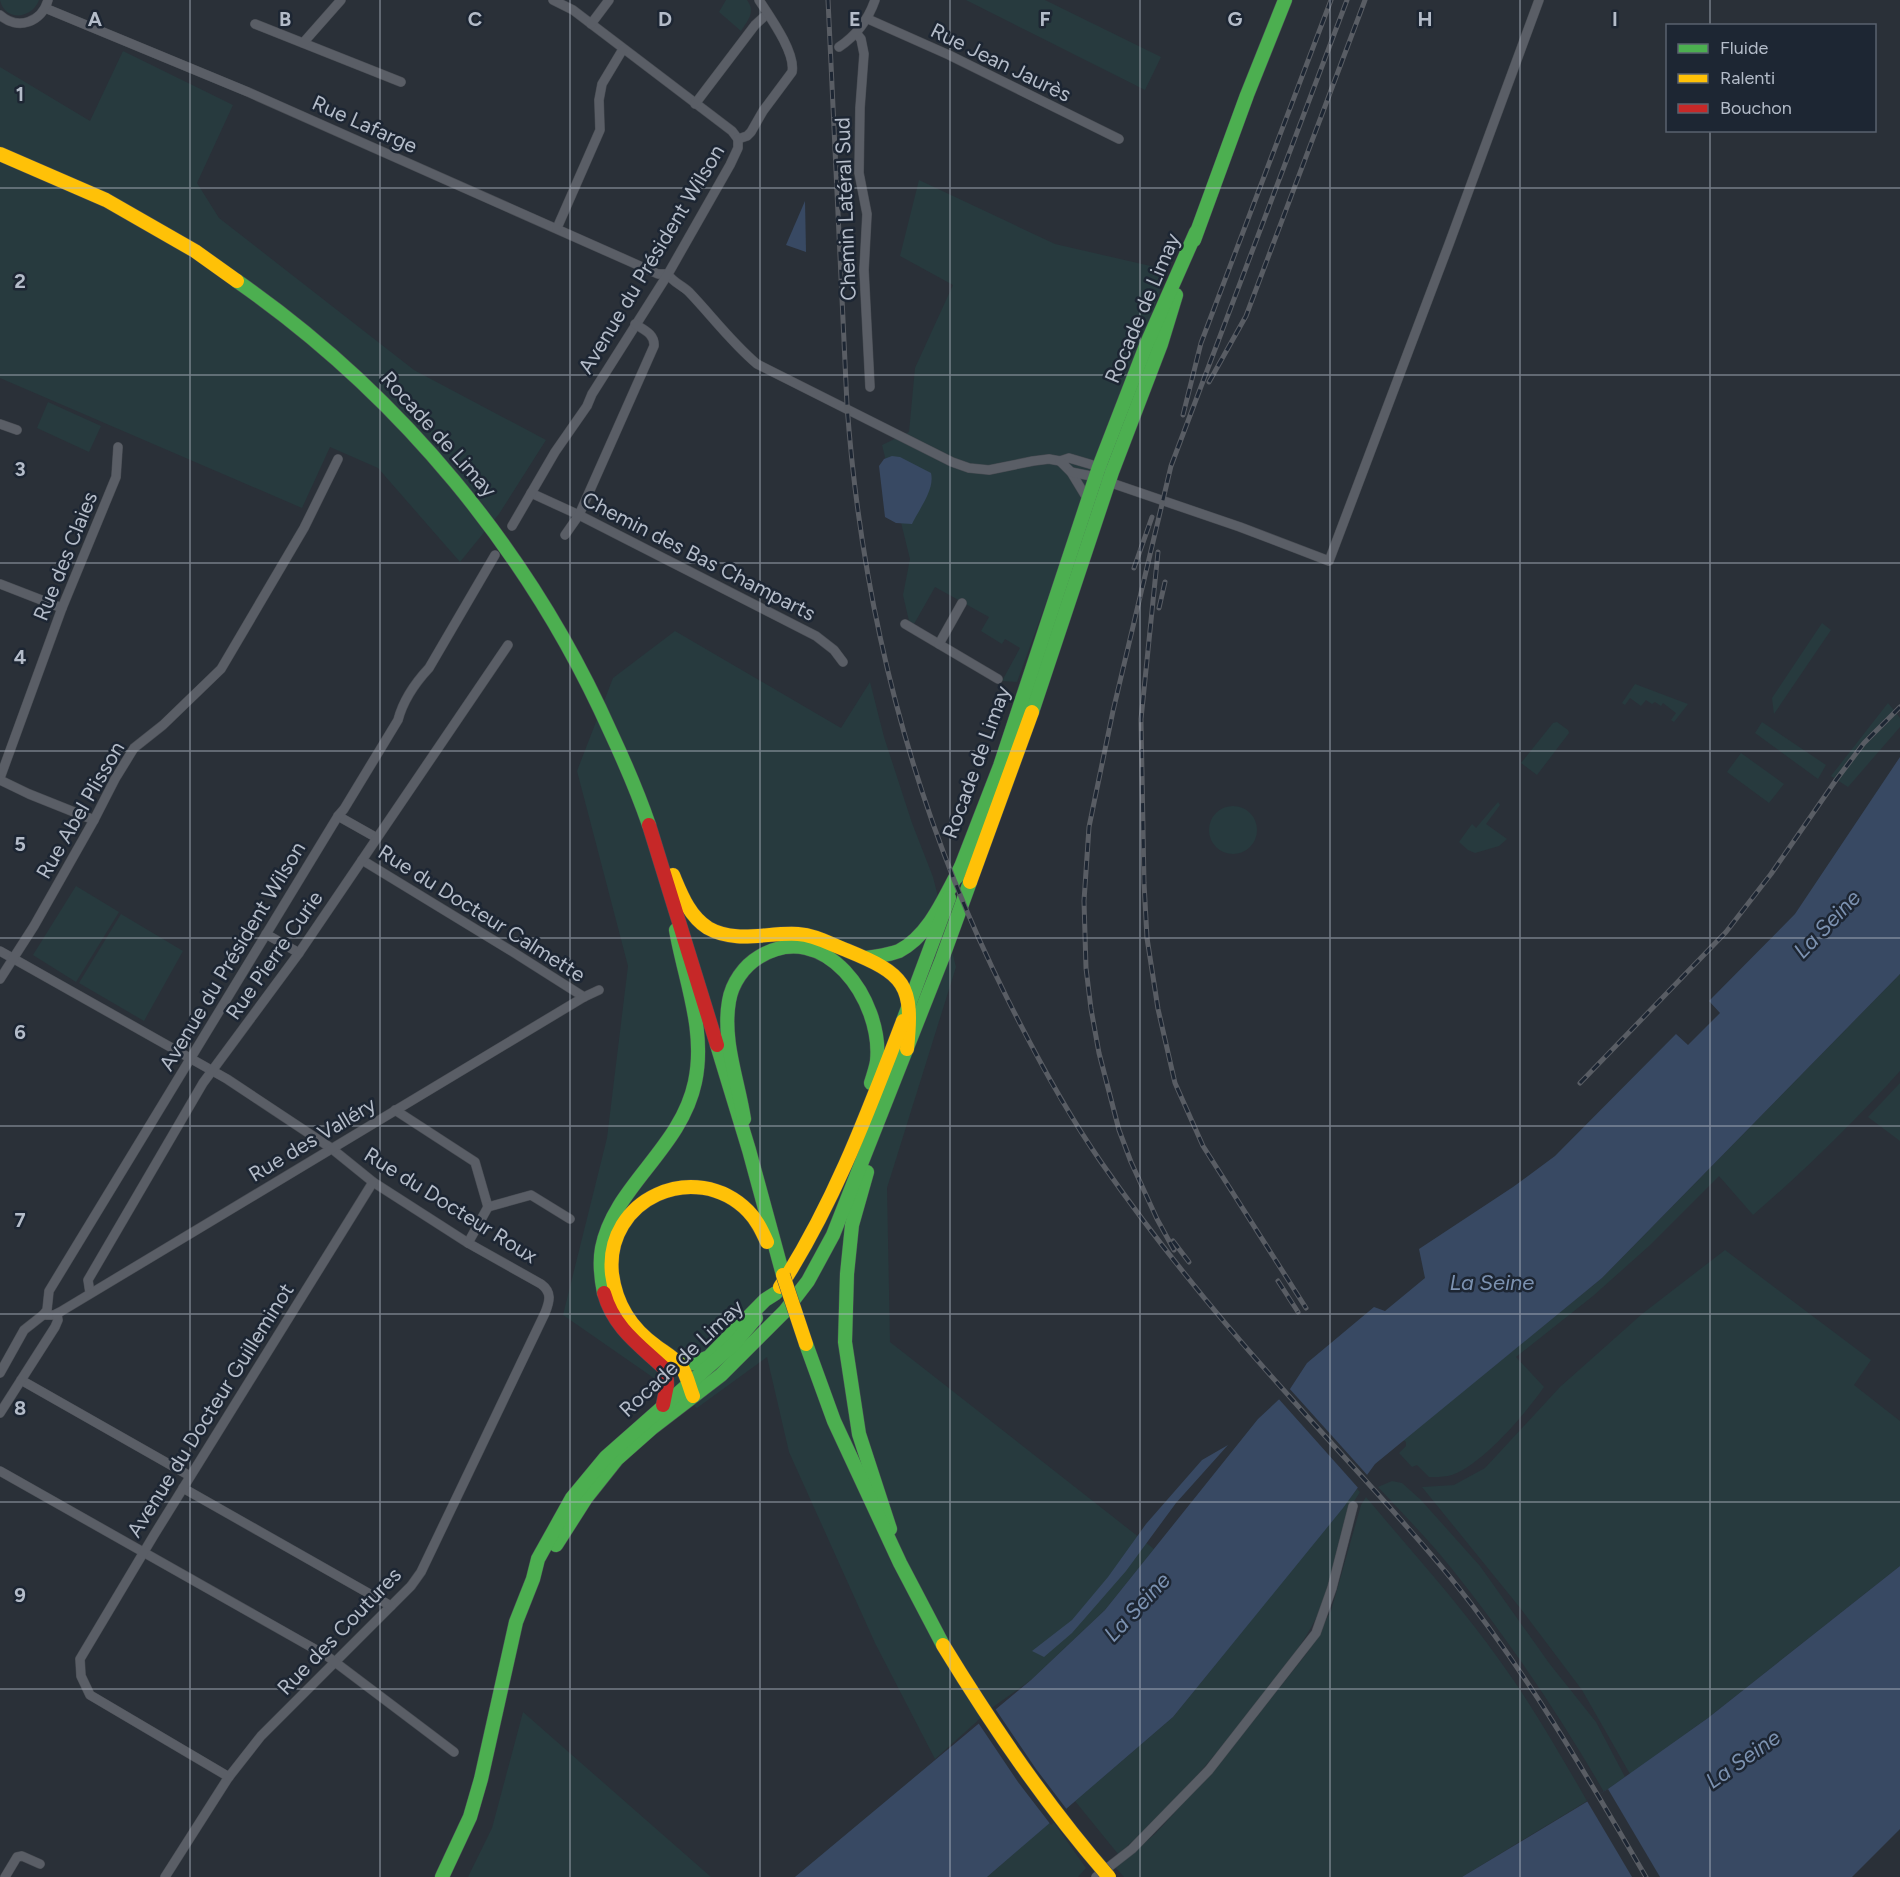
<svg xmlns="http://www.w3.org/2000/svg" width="1900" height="1877" viewBox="0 0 1900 1877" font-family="Figtree,sans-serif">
	<rect width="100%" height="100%" fill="#2a3038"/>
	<g fill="#273a3e">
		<path d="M0 0H39C32 19 5 22 0 0Z"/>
		<path d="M726 0H747C756 12 748 20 741 31L719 12Z"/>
		<polygon points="966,0 1045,0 1161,57 1145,90"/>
		<polygon points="123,51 233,105 197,183 219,218 414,370 546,440 499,514 460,562 378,468 330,447 302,508 0,378 0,67 90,121"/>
		<polygon points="919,180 1055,244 1168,270 1017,682 1002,681 1020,648 1005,639 1002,644 981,631 989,617 935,587 914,624 909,621 903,595 910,559 882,445 909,432 915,368 953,285 900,256"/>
		<polygon points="48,402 101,426 89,452 37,428"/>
		<polygon points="1822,623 1831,630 1774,714 1772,698"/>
		<polygon points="675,631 841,728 870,682 884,737 912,823 933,877 956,967 887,1188 890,1342 1154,1549 1105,1610 1031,1680 993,1707 935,1759 875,1643 789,1452 767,1357 697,1408 563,1315 607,1138 628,966 577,771 613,678"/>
		<polygon points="1635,684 1688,704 1674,722 1671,720 1676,713 1663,703 1661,706 1655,702 1652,704 1646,700 1641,706 1630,698 1625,705 1622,703"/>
		<polygon points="1888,703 1900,718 1900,727 1848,787 1831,776"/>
		<polygon points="1557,722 1568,730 1569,733 1537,775 1521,763 1553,723"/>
		<polygon points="1762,722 1826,765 1818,779 1755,733"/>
		<polygon points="1741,753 1784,784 1769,803 1727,772"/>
		<polygon points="1498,802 1500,805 1486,824 1507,839 1499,846 1475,853 1468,850 1459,842 1472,824 1476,828"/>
		<circle cx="1233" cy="830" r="24"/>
		<polygon points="76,886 119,912 76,982 33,955"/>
		<polygon points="121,914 183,951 144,1021 79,983"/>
		<path d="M1900 974V1071C1854 1122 1805 1170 1753 1215L1719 1176 1649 1246 1593 1296 1516 1357 1544 1387C1526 1413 1480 1468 1448 1476 1442 1477 1435 1477 1429 1477L1417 1465 1412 1467 1399 1453 1406 1446V1442L1403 1440 1602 1278Z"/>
		<polygon points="1900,1083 1900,1141 1868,1117"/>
		<polygon points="1725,1250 1871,1360 1854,1385 1900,1421 1900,1566 1708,1718 1630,1774 1582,1690 1521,1609 1422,1487 1454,1485 1485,1468 1560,1387 1642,1314"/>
		<path d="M1392 1481 1402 1483 1421 1500 1480 1566 1549 1663 1596 1722 1625 1777 1604 1792C1559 1714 1508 1639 1452 1569 1429 1540 1403 1514 1378 1487Z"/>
		<path d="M1357 1489 1360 1492C1337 1525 1338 1568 1323 1604 1304 1647 1272 1684 1243 1721 1204 1768 1165 1815 1118 1854L1075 1801 1173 1717Z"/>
		<path d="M1366 1497C1411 1551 1459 1603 1500 1661 1532 1705 1560 1754 1587 1801L1462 1877H1124L1115 1867 1155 1834 1219 1764 1307 1653 1331 1611 1361 1505Z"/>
		<polygon points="523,1712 711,1877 468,1877 492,1828"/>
		<polygon points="1052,1820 1086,1868 1078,1877 987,1877"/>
	</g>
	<g fill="#384963">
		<polygon points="805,201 806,252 786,245"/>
		<path d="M892 456 900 457 931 473C935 490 919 509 912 524L896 523 885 517 879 466 884 459Z"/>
		<polygon points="1900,757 1900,974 1602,1278 1375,1464 1343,1508 1173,1717 987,1877 795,1877 1031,1680 1105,1610 1258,1419 1290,1389 1307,1363 1374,1307 1385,1311 1425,1278 1419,1249 1513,1187 1555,1156 1676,1034 1688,1045 1720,1013 1709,1001 1795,914"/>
		<polygon points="1228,1445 1176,1503 1126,1571 1072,1633 1044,1657 1032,1651 1072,1620 1108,1577 1146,1524 1202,1460"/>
		<polygon points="1900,1566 1900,1829 1852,1877 1462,1877 1608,1789 1708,1718"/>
	</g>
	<g fill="#2a3038">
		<polygon points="1288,1387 1369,1477 1360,1490 1277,1397"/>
		<polygon points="994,1707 1036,1769 1068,1811 1051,1825 1018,1782 977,1721"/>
		<polygon points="1608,1789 1660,1877 1632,1877 1587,1801"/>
	</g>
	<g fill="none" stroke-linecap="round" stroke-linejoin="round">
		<g stroke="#484c53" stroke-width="10">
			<g id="street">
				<polyline points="553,0 573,10 732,131 738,139"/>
				<polyline points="45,8 248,92 658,274 668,274"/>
				<path d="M0 15C18 31 42 22 48 0"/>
				<polyline points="868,19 949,55 1119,139"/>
				<polyline points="255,24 401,82"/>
				<polyline points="591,24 609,0"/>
				<polyline points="856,33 861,39 864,54 860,108 859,173 867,214 864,270 870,387"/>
				<polyline points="303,43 341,0"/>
				<path d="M839 47C857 35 868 20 875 0"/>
				<polyline points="695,104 755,25 767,14"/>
				<path d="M738 139 747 136 751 132 763 111 792 72C796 53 770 17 759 0"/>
				<polyline points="557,228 600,130 599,100 602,84 623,49"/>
				<path d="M668 274C672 282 682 285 689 292 712 316 731 342 757 364L952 462 969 468 989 470 1033 461 1049 459 1060 461 1069 458 1103 468"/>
				<polyline points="0,424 17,430"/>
				<polyline points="1060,461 1071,472 1088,500"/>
				<polyline points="1071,472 1091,476 1240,527 1329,561 1449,244 1539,0"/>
				<polyline points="531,493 579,515 816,636 834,650 843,662"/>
				<polyline points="512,526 555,452 587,406 592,394 668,274 730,165 738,148 738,139"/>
				<path d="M565 535 579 515 654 346C655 334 644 330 635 324"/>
				<polyline points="0,584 62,608"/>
				<polyline points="905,624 998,679"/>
				<polyline points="939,644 962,603"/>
				<polyline points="0,778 62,608 116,477 118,447"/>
				<polyline points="0,780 29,794 94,820"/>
				<polyline points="338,816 377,838"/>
				<polyline points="362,860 513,952 584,997"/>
				<polyline points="266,934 299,953"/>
				<path d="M0 951 227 1079 331 1148 373 1182 468 1243 541 1284C552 1292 550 1301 545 1313L421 1572 411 1586 261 1736 228 1778 165 1877"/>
				<polyline points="0,979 34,926 94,820 115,779 134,748 163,725 221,669 304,528 338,459"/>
				<polyline points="395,1110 475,1162 488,1207 531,1195 570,1219"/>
				<polyline points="468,1243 488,1207"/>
				<polyline points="90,1293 88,1280 203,1083 299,953 508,645"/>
				<polyline points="43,1315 54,1315 60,1312 584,997 599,990"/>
				<path d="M0 1373 24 1330 43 1315 47 1310 49 1291 338 816 344 809 398 720C403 701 415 683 429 668L495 555"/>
				<polyline points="21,1380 190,1476"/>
				<polyline points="0,1413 55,1327 58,1320 57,1314"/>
				<polyline points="0,1471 327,1656 454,1752"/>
				<polyline points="183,1488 391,1606"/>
				<polyline points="229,1777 90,1695 81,1676 80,1659 154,1535 373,1182"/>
				<polyline points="5,1877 17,1857 22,1856 40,1864"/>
				<polyline points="1096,1877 1132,1849 1209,1770 1316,1633 1332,1588 1353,1506"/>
			</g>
		</g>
		<g stroke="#484c53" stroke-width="15">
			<g id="fast">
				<polyline points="1194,240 1247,95 1285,0"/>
				<path d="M237 281C399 394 530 551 611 733 625 763 638 793 649 825"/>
				<polyline points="1032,712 1112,472 1161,344 1176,295"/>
				<polyline points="957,877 1000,766 1099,467 1147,343 1196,232"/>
				<path d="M866 958C877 956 889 955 899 951 930 935 945 896 961 867"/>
				<polyline points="903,1021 949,898"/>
				<polyline points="717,1045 749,1150 783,1275"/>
				<path d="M744 1119C738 1080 722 1041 729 1001 732 983 744 966 759 957 824 917 883 1000 877 1061 876 1068 873 1076 871 1083"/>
				<polyline points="867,1172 852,1225 847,1274 845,1342 859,1434 890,1529"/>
				<path d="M604 1293C601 1278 599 1264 602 1248 614 1186 681 1149 695 1082 706 1030 685 981 676 930"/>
				<polyline points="806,1344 834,1421 900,1563 943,1645"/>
				<polyline points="680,1365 694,1363 709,1357 765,1300 776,1293"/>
				<polyline points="556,1545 586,1498 617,1459 652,1428 721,1375 785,1311 808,1281 833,1235 942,959 970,882"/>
				<polyline points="442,1877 470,1817 481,1779 516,1622 533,1579 538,1559 572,1498 606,1457 734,1344 756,1318"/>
			</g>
		</g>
		<g stroke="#484c53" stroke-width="15">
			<g id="slow">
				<polyline points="0,154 106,200 195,251 237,281"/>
				<path d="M673 875C681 894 689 916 708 928 736 944 768 932 798 934 815 935 830 944 846 950 905 974 914 984 907 1049"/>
				<polyline points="970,882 1032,712"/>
				<path d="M780 1287C834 1204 868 1112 903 1021"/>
				<path d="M693 1396C689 1386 687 1375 681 1366 675 1358 664 1352 656 1346 632 1329 616 1305 612 1274 604 1199 695 1158 748 1211 757 1220 762 1231 767 1242"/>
			</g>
		</g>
		<g stroke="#484c53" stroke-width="15">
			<g id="jam">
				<polyline points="649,825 717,1045"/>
				<path d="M604 1293C614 1329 641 1346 666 1370L667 1385 663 1405"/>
			</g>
		</g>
		<use href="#street" stroke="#5a5e66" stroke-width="9"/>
		<use href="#fast" stroke="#4caf50" stroke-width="14"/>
		<use href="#slow" stroke="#ffc107" stroke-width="14"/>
		<use href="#jam" stroke="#c62828" stroke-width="14"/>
		<g stroke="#595d64" stroke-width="5">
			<g id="rail">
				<path d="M828 0 847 405C862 612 914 812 1007 998 1035 1054 1065 1110 1101 1162 1158 1244 1222 1322 1289 1396 1344 1458 1402 1518 1454 1582 1528 1674 1587 1776 1646 1877"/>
				<polyline points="1209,382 1246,316 1365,0"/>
				<polyline points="1183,415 1201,343 1331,0"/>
				<polyline points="1158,552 1141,719 1144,883 1147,938 1158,1009 1175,1083 1203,1146 1306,1308"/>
				<polyline points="1134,568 1152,517"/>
				<polyline points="1159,608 1165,582"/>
				<polyline points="1580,1083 1726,932 1771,874 1836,780 1864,743 1900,707"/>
				<polyline points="1173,1241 1189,1262"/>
				<polyline points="1174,1250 1157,1219 1131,1162 1119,1130 1099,1053 1091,1009 1086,968 1084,901 1089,827 1113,711 1171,466 1347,0"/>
				<polyline points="1278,1281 1298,1312"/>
			</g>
		</g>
		<use href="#rail" stroke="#1d2633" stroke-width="3" stroke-dasharray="9" stroke-linecap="butt"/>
		<g stroke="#484c55" stroke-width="15" stroke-linecap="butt">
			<g id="slow-bridge">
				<polyline points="783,1275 806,1344"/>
				<path d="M943 1645C993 1727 1046 1805 1109 1877"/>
			</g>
		</g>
		<use href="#slow-bridge" stroke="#ffc107" stroke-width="14"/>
	</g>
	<path fill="none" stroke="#b4bcc9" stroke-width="1.5" stroke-opacity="0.55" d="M190 0V1877M380 0V1877M570 0V1877M760 0V1877M950 0V1877M1140 0V1877M1330 0V1877M1520 0V1877M1710 0V26M1710 130V1877M0 188H1900M0 375H1900M0 563H1900M0 751H1900M0 938H1900M0 1126H1900M0 1314H1900M0 1502H1900M0 1689H1900"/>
	<g text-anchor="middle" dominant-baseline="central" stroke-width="5" stroke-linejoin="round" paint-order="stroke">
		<g font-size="21" fill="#b4bcc9" stroke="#1d2633">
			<text transform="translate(1001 62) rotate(26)">Rue Jean Jaurès</text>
			<text transform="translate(365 124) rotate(24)">Rue Lafarge</text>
			<text transform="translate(845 209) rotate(-92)">Chemin Latéral Sud</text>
			<text transform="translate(651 259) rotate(-59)">Avenue du Président Wilson</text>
			<text transform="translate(1142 308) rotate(-67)">Rocade de Limay</text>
			<text transform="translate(439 434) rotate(48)">Rocade de Limay</text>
			<text transform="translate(65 556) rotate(-68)">Rue des Claies</text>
			<text transform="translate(699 556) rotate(27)">Chemin des Bas Champarts</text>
			<text transform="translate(976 762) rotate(-70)">Rocade de Limay</text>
			<text transform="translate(80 810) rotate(-60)">Rue Abel Plisson</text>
			<text transform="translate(482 913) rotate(32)">Rue du Docteur Calmette</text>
			<text transform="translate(274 955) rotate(-55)">Rue Pierre Curie</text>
			<text transform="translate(232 956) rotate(-59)">Avenue du Président Wilson</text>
			<text transform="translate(312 1139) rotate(-31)">Rue des Valléry</text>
			<text transform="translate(451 1205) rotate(32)">Rue du Docteur Roux</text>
			<text transform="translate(681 1358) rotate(-43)">Rocade de Limay</text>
			<text transform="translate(210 1410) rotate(-58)">Avenue du Docteur Guilleminot</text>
			<text transform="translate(339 1631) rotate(-46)">Rue des Coutures</text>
		</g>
		<g font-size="22" font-style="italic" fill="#7c92b1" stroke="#1d2633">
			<text transform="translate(1827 924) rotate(-46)">La Seine</text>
			<text x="1492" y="1282">La Seine</text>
			<text transform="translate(1137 1607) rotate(-47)">La Seine</text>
			<text transform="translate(1743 1759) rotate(-35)">La Seine</text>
		</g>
	</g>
	<g font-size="20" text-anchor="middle" font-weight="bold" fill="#b4bcc9" stroke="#1d2633" stroke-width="5" stroke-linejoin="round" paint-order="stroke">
		<text x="95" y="26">A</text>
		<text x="285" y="26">B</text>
		<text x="475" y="26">C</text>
		<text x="665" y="26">D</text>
		<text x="855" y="26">E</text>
		<text x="1045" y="26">F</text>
		<text x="1235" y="26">G</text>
		<text x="1425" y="26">H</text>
		<text x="1615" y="26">I</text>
		<text x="20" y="101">1</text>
		<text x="20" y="288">2</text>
		<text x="20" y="476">3</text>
		<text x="20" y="664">4</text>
		<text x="20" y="851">5</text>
		<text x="20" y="1039">6</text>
		<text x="20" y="1227">7</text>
		<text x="20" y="1415">8</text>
		<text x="20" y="1602">9</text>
	</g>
	<rect x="1666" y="24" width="210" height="108" fill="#1d2633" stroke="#59626f" stroke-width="1.5"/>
	<rect x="1678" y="44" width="30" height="9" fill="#4caf50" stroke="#59626f" stroke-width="1.5"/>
	<text x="1720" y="54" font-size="18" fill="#b4bcc9">Fluide</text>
	<rect x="1678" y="74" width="30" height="9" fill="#ffc107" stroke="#59626f" stroke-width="1.5"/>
	<text x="1720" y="84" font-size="18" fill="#b4bcc9">Ralenti</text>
	<rect x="1678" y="104" width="30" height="9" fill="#c62828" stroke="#59626f" stroke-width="1.5"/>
	<text x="1720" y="114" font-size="18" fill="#b4bcc9">Bouchon</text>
</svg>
